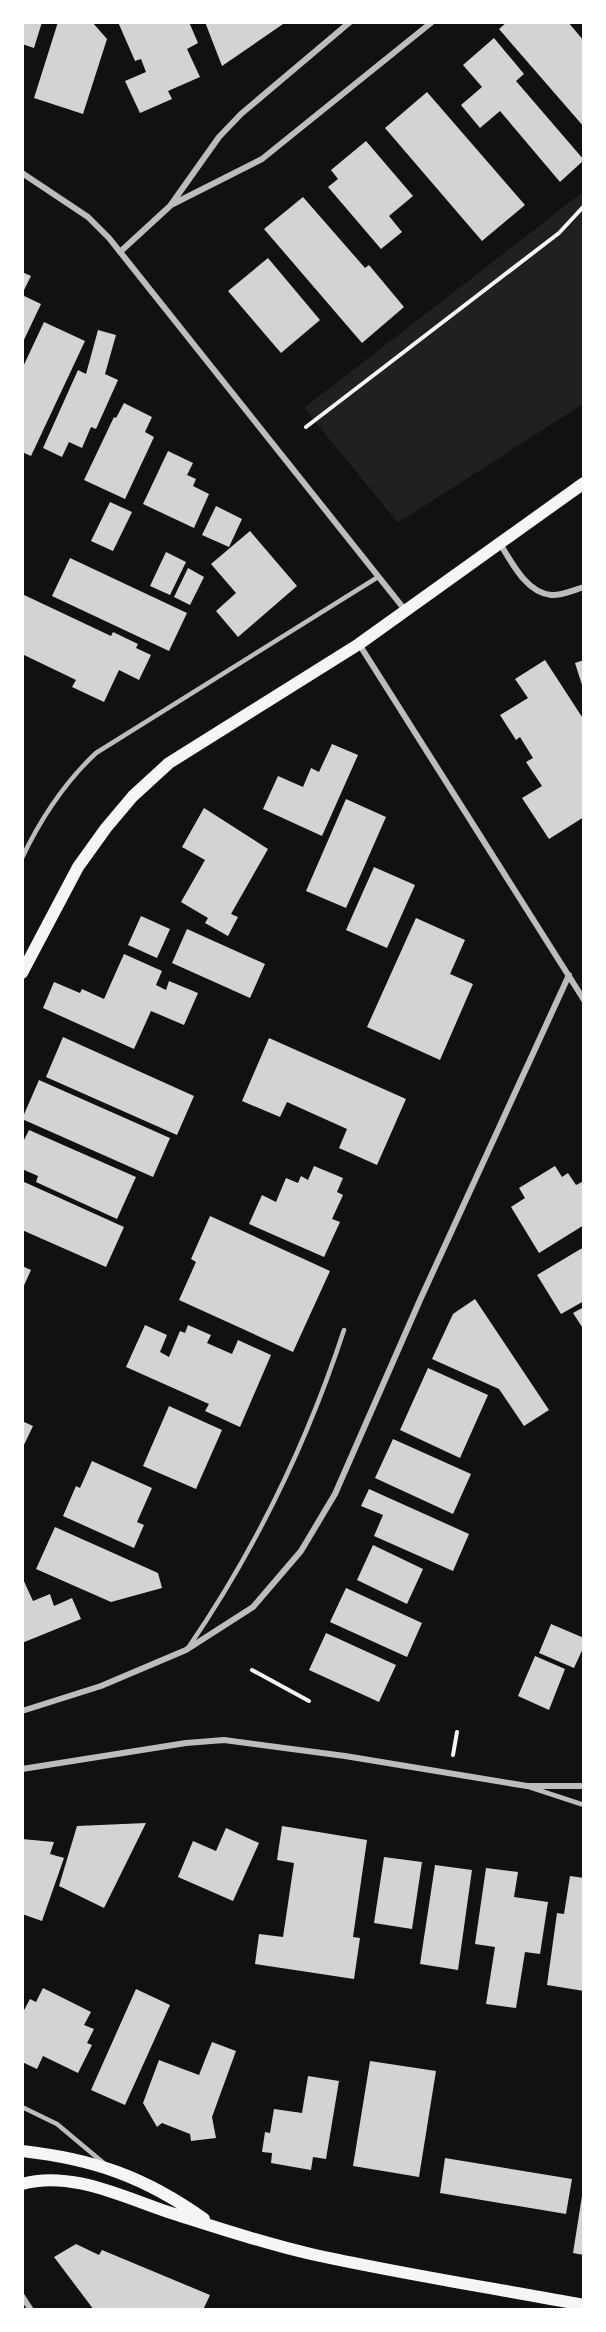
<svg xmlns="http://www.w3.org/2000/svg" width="606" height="2332" font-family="'Golos Text',sans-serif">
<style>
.green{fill:#202020}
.building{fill:#d3d3d3}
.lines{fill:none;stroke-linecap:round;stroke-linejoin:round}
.path{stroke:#f5f5f5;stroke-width:4}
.service{stroke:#bcbcbc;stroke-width:4.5}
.minor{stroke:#bcbcbc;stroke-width:6}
.secondary{stroke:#f5f5f5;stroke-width:12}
</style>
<rect width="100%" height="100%" fill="#111"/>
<path class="green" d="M583,192V404L398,523L304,408Z"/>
<path class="building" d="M22,22H42L34,48L22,44Z
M58,22H92L107,39L83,114L34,98Z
M118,22H189L198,43L187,49L200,77L168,91L172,99L140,113L125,81L146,72L141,59L135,61Z
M205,22H286L222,66Z
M507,22H568L584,41V127L499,29Z
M494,38L524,74L516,81L584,160L560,182L500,111L480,128L461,105L482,87L463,65Z
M427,92L525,205L482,241L385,128Z
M366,141L413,196L389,216L402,232L381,249L328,187L338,179L331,170Z
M303,197L365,268L369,265L404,307L362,343L264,229Z
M268,258L320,320L281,353L228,291Z
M22,272L31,276L22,294Z
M22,295L41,304L22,344Z
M44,322L85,341L31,456L22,452V369Z
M98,330L116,335L105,374L118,380L96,429L91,427L82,448L69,442L62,457L43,448L78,370L86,374Z
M124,403L152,417L145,432L154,437L125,499L84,480L114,417L116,418Z
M168,451L193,463L187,475L196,479L193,486L209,494L194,528L143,504Z
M110,502L132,512L113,551L91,541Z
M216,506L242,519L229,547L202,535Z
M250,531L297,586L238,637L216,611L236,593L211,564Z
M166,552L186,562L170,595L150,586Z
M70,558L187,613L169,651L52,596Z
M188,568L204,577L190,605L174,597Z
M22,594L111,636L113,632L138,644L136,648L151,655L139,680L119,670L104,702L72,687L76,680L22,654Z
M545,660L584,720V817L549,839L522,798L542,786L526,762L533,758L520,737L516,740L500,715L528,698L515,679Z
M584,660V688H583L575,663Z
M332,744L358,755L322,836L263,809L278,776L303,787L311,768L319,772Z
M346,799L386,817L346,908L306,891Z
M204,808L268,849L231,914L238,917L228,936L205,923L208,918L181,902L205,860L182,847Z
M374,867L415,885L387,948L346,930Z
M141,916L170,929L157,958L128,945Z
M416,918L465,940L450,974L473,984L440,1060L367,1027Z
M187,929L265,964L250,998L172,963Z
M124,954L162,971L156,985L166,990L169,981L198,993L184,1025L151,1011L134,1049L43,1008L54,982L80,993L82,989L104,999Z
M63,1037L194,1096L177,1135L46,1077Z
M269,1038L406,1099L377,1165L339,1148L347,1129L287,1102L280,1117L242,1101Z
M39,1080L170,1138L153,1177L22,1119Z
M29,1130L136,1177L117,1219L36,1182L38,1176L22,1169V1144Z
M314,1166L343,1178L337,1192L343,1195L332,1219L340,1222L324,1257L249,1224L262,1195L276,1202L286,1178L298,1183L301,1176L308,1180Z
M555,1166L562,1177L568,1173L576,1185L584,1181V1225L539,1253L511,1207L525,1198L519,1188Z
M22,1181L124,1227L106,1267L22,1230Z
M210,1216L330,1271L293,1352L179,1300L196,1262L191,1259Z
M584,1247V1301L561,1314L537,1275Z
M22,1266L31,1270L22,1290Z
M475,1299L549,1410L524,1426L499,1389L432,1359L453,1314Z
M584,1307V1330L573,1313Z
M145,1325L167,1335L160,1352L169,1357L180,1331L185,1333L188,1325L211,1335L207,1343L232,1354L238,1340L271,1355L240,1427L205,1411L209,1404L126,1367Z
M428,1368L488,1395L460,1458L400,1430Z
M169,1406L222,1430L196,1489L143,1466Z
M22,1421L33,1426L22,1449Z
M393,1439L471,1474L453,1514L375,1478Z
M92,1461L152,1488L137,1522L144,1525L134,1548L63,1516L76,1486L80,1488Z
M369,1489L469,1534L453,1571L374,1536L383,1515L361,1506Z
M55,1527L158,1573L162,1588L111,1602L36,1569Z
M373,1545L423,1569L407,1604L357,1580Z
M22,1577L33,1601L50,1594L54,1606L72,1598L81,1619L22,1643Z
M346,1588L422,1623L407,1657L330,1622Z
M551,1624L584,1638V1646L574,1668L539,1653Z
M326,1633L396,1665L379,1702L309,1670Z
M535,1656L565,1669L549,1710L518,1696Z
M146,1823L104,1908L59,1886L77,1826Z
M282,1826L367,1840L353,1937L360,1938L354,1979L255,1964L259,1934L283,1937L294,1863L277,1860Z
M226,1828L259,1843L233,1901L178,1877L193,1841L216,1851Z
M22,1839L54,1842L50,1854L64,1858L42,1921L22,1914Z
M384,1857L422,1862L412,1929L374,1923Z
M435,1865L472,1870L458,1970L420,1964Z
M486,1868L518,1872L514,1897L548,1902L540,1954L525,1952L516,2008L486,2004L495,1947L475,1944Z
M570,1876L584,1878V1991L547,1985L557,1913L564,1914Z
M43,1988L91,2012L84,2025L94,2029L87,2043L92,2045L78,2073L43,2056L37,2069L22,2062V2014L30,1999L36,2002Z
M136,1989L170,2005L125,2105L91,2090Z
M212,2042L236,2051L212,2117L216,2138L191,2141L190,2134L162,2123L157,2127L143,2103L159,2060L199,2075Z
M370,2061L436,2071L419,2177L353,2166Z
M308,2076L339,2081L326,2159L313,2157L311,2170L271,2163L272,2153L262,2152L265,2132L270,2133L274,2109L302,2113Z
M445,2158L572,2179L566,2214L440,2193Z
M582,2196H584V2255L573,2253Z
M76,2244L99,2255L102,2250L210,2295L203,2310H94L54,2257Z"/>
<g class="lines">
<path class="path" d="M306,427L559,233L584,206
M252,1670L309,1701
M453,1755L457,1732"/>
<path class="service" d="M22,858C41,818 64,783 96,753L378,577
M188,1648C255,1550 307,1443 344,1330
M529,1787L584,1805
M22,2107L57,2124L106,2165"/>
<path class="minor" d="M22,173L88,217L109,238L405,610
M171,205L262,159L432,22
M120,252L170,206L219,137L241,114L350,22
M499,542C511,561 526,593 551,595C561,596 574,590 584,587
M359,644L584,1000
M22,1711L101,1686L186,1650L253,1607L301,1551L335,1494L420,1300L569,975
M22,1769L186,1743L224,1740L345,1756L527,1786H584
M22,2296L31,2310"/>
<path class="secondary" d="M22,973L78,867L106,828L133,796L169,763L359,644L584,483
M22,2151C94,2159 145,2177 204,2219
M22,2184C70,2170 123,2197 168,2212C215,2227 262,2243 311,2254C401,2274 493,2288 584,2305"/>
</g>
<rect width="606" height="2332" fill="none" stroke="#ffffff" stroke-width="48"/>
</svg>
